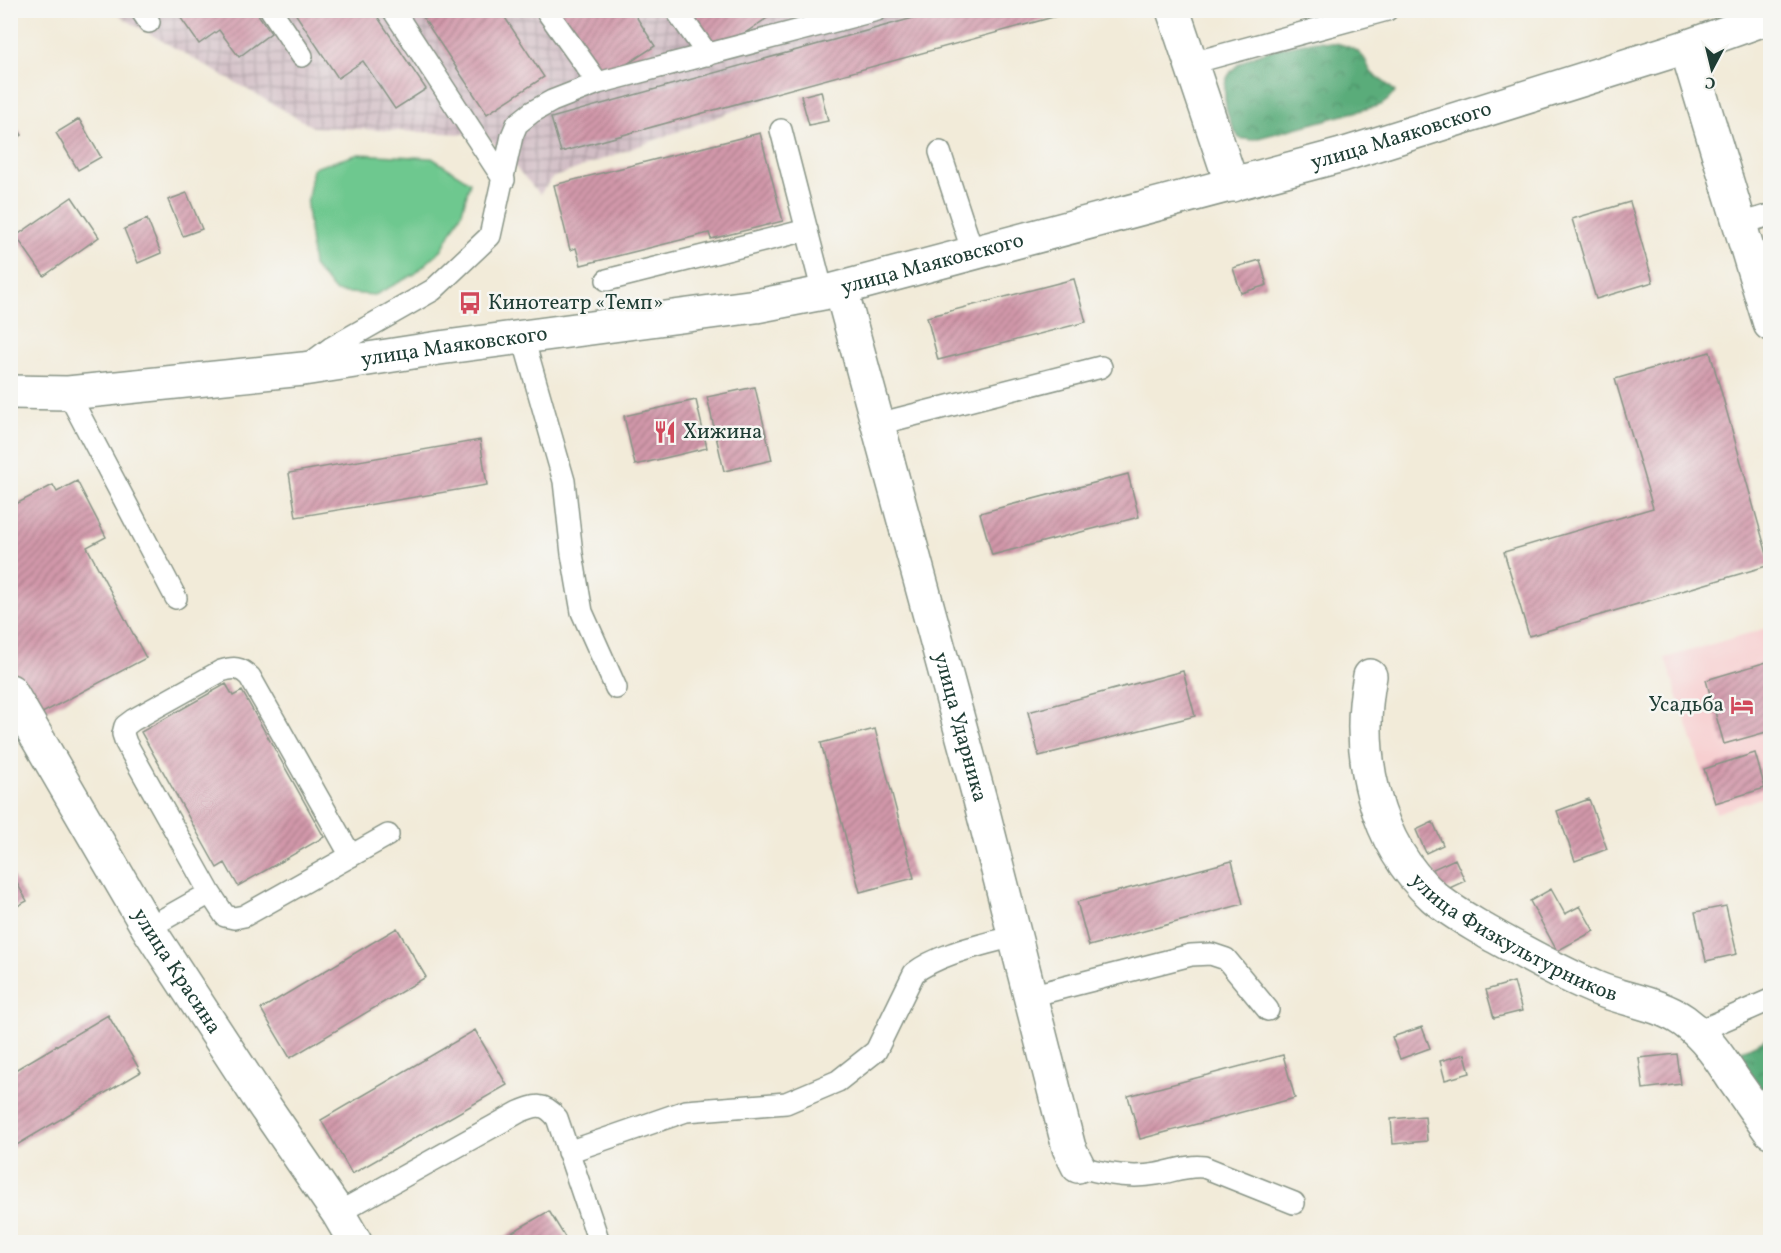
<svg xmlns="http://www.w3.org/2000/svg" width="1781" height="1253" font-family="Vollkorn,serif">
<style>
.built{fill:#f7cfd0}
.industrial{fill:url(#industrial-grid)}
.grass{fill:#6ec88f;stroke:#468262;stroke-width:1.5}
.forest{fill:url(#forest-crowns);stroke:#3c7457;stroke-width:1.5}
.building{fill:url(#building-hatch)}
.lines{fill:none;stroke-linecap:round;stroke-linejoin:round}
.service-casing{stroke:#889486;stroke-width:24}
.minor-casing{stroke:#889486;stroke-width:36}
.tertiary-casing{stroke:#889486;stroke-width:36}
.service{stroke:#fff;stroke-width:21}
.minor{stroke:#fff;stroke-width:33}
.tertiary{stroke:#fff;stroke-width:33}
.labels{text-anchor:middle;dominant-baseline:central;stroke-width:5;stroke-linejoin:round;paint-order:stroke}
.street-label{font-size:21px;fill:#1f3d34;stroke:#f6f6f2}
.poi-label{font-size:21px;fill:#1f3d34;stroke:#f6f6f2;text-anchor:start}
</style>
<defs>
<pattern id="industrial-grid" width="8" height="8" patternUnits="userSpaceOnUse" patternTransform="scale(1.5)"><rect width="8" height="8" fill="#d2bdc5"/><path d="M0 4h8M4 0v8" fill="none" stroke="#aa9ba1"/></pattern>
<pattern id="forest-crowns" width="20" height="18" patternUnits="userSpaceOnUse" patternTransform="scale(1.5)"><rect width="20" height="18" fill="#5aac7a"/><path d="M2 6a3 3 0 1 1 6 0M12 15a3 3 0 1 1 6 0" fill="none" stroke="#4a8d65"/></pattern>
<pattern id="building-hatch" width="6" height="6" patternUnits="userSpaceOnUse" patternTransform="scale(1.5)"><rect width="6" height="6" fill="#d298aa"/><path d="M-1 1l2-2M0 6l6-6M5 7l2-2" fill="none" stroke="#aa7d8b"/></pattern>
</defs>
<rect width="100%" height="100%" fill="#f6f6f2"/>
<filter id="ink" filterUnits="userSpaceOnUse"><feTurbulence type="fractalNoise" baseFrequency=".0167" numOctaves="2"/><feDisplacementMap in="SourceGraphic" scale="12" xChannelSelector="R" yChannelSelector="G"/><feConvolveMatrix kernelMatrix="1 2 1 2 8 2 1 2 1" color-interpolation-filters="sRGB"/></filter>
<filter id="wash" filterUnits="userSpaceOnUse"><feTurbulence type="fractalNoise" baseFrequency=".008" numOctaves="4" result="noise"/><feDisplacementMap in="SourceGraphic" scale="24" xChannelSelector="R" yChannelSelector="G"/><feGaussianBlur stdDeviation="1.35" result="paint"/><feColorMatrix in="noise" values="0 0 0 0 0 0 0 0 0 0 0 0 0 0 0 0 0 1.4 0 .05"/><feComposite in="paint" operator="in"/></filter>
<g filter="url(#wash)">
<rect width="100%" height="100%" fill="#f2ebd9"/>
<path class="built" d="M1770,627V795L1716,813L1665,658Z"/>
<path class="industrial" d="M112,11L1076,10V11L790,90L552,178L540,194L486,135L313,127L138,27Z"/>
<path class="grass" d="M359,154L432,158L470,182L462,212L442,249L415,274L375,295L336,292L313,266L307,205L313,168Z"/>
<path class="forest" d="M1316,41C1332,42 1354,44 1364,58C1368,63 1368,70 1373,74C1381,81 1389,84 1395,92L1388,100L1381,105L1251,140L1239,138C1231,126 1226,113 1225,99C1225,95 1224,89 1225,85C1231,52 1290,46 1316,41Z
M1770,1037V1102L1736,1053Z"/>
<g id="blocks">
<path class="building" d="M183,10H255L271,33L239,57L219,30L199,44L178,14Z
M293,10H373L426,89L395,109L363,61L338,78Z
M418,10H500L544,77L487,114Z
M549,10H632L655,46L598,83Z
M690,10H779L717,52Z
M942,10L1075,11L561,152L551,118Z
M821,91L828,121L809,125L801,96Z
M10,118L22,135L10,143Z
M79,119L101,157L78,170L56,133Z
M760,133L783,221L711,239L709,233L581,265L576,248L570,250L554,185Z
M187,193L202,229L183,236L168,200Z
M72,197L99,237L44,276L16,236Z
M1630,202L1653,282L1596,299L1572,219Z
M147,219L161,253L138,263L124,229Z
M1260,260L1267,285L1241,293L1233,268Z
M1074,279L1086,322L938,360L927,317Z
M1710,352L1770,565L1529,636L1504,552L1653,508L1615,379Z
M755,387L772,460L724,471L707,397Z
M696,400L707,448L635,465L624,416Z
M480,440L487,485L296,517L289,473Z
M1128,474L1139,517L992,555L980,513Z
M77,481L106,537L87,547L146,658L31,719L10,681V507L53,485L57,492Z
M1770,661V731L1724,744L1706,680Z
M1183,671L1195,716L1039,756L1028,712Z
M226,684L233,696L242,691L324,837L238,886L225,863L217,868L141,732Z
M875,729L914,878L860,892L821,743Z
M1755,753L1765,788L1715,803L1704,769Z
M1589,799L1607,849L1575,861L1557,811Z
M1433,822L1443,845L1426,853L1416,830Z
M1455,859L1465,881L1443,891L1433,869Z
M1232,861L1243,904L1089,946L1077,902Z
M10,871L27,901L10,910Z
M1551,889L1565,914L1580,906L1594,931L1557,951L1530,901Z
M1726,906L1737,954L1706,961L1695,912Z
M397,928L426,977L290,1058L261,1009Z
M1514,982L1522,1011L1494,1018L1486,990Z
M108,1015L141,1072L10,1149V1073Z
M1422,1027L1430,1048L1400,1059L1392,1037Z
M475,1030L507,1085L352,1174L321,1120Z
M1465,1054L1470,1073L1445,1080L1440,1061Z
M1677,1054L1681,1084L1643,1089L1639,1058Z
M1283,1055L1295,1098L1140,1139L1128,1096Z
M1425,1116L1427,1141L1393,1144L1391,1119Z
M549,1211L568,1242H495Z"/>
</g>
</g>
<g filter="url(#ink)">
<use href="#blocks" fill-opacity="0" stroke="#889486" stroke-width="1.5"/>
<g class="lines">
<g class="service-casing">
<path id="service" d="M141,10L149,22
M271,10L302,56
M393,10L504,180
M546,10L598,83
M676,10L708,55
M1192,63L1387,10
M781,130L823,293
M940,152L973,253
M1740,224L1770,215
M607,280L807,230
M523,338L564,481L572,554L582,612L616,688
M308,365L331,348L433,290L490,236L512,136L517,124L532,112L552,101L598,83L877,10
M68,393L176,598
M878,424L1101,367
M210,893L126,743L123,734L125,726L133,720L221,671C234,667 240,667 250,677L351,856
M148,928L210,893L225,916L234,918L244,916L388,835
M1030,996L1191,955L1211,954L1226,959L1268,1010
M1697,1032L1770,1000
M568,1152L686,1111L786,1103L838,1081L876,1051L914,973C940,953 983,945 1014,936
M1078,1166C1103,1174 1130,1179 1157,1174C1174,1171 1187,1165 1204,1167L1294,1203
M338,1213L519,1112C536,1105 544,1102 557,1118L599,1242"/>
</g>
<g class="minor-casing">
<g id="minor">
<path d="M1173,10L1232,185"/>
<path d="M1686,47L1770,17"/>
<path id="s1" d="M841,289L980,800L1069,1148L1078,1166"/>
<path id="s2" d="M1370,676C1355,753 1374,843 1434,897C1450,911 1469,921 1487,932C1523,952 1558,972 1596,988C1624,1000 1658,1003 1684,1021C1706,1037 1720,1058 1734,1080C1746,1097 1758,1114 1770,1131"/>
<path id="s3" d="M10,691L148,928L257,1095L338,1213L355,1242"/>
</g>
</g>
<g class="tertiary-casing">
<g id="tertiary">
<path id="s4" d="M10,392L68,393L303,369L439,348L756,306L823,293L1342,155L1686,47L1770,324"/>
</g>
</g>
<use href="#service" class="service"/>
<use href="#minor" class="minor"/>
<use href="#tertiary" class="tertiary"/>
</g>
</g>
<defs>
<g id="bus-bare" transform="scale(1.8)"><path d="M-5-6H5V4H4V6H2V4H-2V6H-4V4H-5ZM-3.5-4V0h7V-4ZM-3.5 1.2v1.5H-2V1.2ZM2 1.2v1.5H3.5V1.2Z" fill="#d1495b" stroke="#f6f6f2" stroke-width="2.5" paint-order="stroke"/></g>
<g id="restaurant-bare" transform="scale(1.8)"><path d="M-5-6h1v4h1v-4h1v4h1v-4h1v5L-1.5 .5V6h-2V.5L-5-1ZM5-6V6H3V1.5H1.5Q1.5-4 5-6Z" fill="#d1495b" stroke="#f6f6f2" stroke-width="2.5" paint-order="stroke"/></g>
<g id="hotel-bare" transform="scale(1.8)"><path d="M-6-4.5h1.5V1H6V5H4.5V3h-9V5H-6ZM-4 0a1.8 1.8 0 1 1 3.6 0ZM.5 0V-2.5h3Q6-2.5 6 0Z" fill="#d1495b" stroke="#f6f6f2" stroke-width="2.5" paint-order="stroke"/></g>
</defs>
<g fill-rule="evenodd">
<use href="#bus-bare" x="470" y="303"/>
<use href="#restaurant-bare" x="665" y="432"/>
<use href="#hotel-bare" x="1742" y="705"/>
</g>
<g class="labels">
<g class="street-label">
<text stroke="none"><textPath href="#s4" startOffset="1419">улица Маяковского</textPath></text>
<text stroke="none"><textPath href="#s4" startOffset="933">улица Маяковского</textPath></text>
<text stroke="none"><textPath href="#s4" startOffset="447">улица Маяковского</textPath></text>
<text stroke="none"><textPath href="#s1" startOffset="454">улица Ударника</textPath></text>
<text stroke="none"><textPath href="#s2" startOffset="330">улица Физкультурников</textPath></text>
<text stroke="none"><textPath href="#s3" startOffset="326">улица Красина</textPath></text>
</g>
<g class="poi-label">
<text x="488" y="303">Кинотеатр «Темп»</text>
<text x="683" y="432">Хижина</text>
<text x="1724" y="705" text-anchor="end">Усадьба</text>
</g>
</g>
<rect width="1781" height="1253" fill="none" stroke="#f6f6f2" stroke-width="36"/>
<g transform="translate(1712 69) rotate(187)" stroke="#f6f6f2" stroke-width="4.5" paint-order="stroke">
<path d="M0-4.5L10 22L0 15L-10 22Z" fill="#1f3d34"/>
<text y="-9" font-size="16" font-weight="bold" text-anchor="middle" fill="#1f3d34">С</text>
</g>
</svg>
